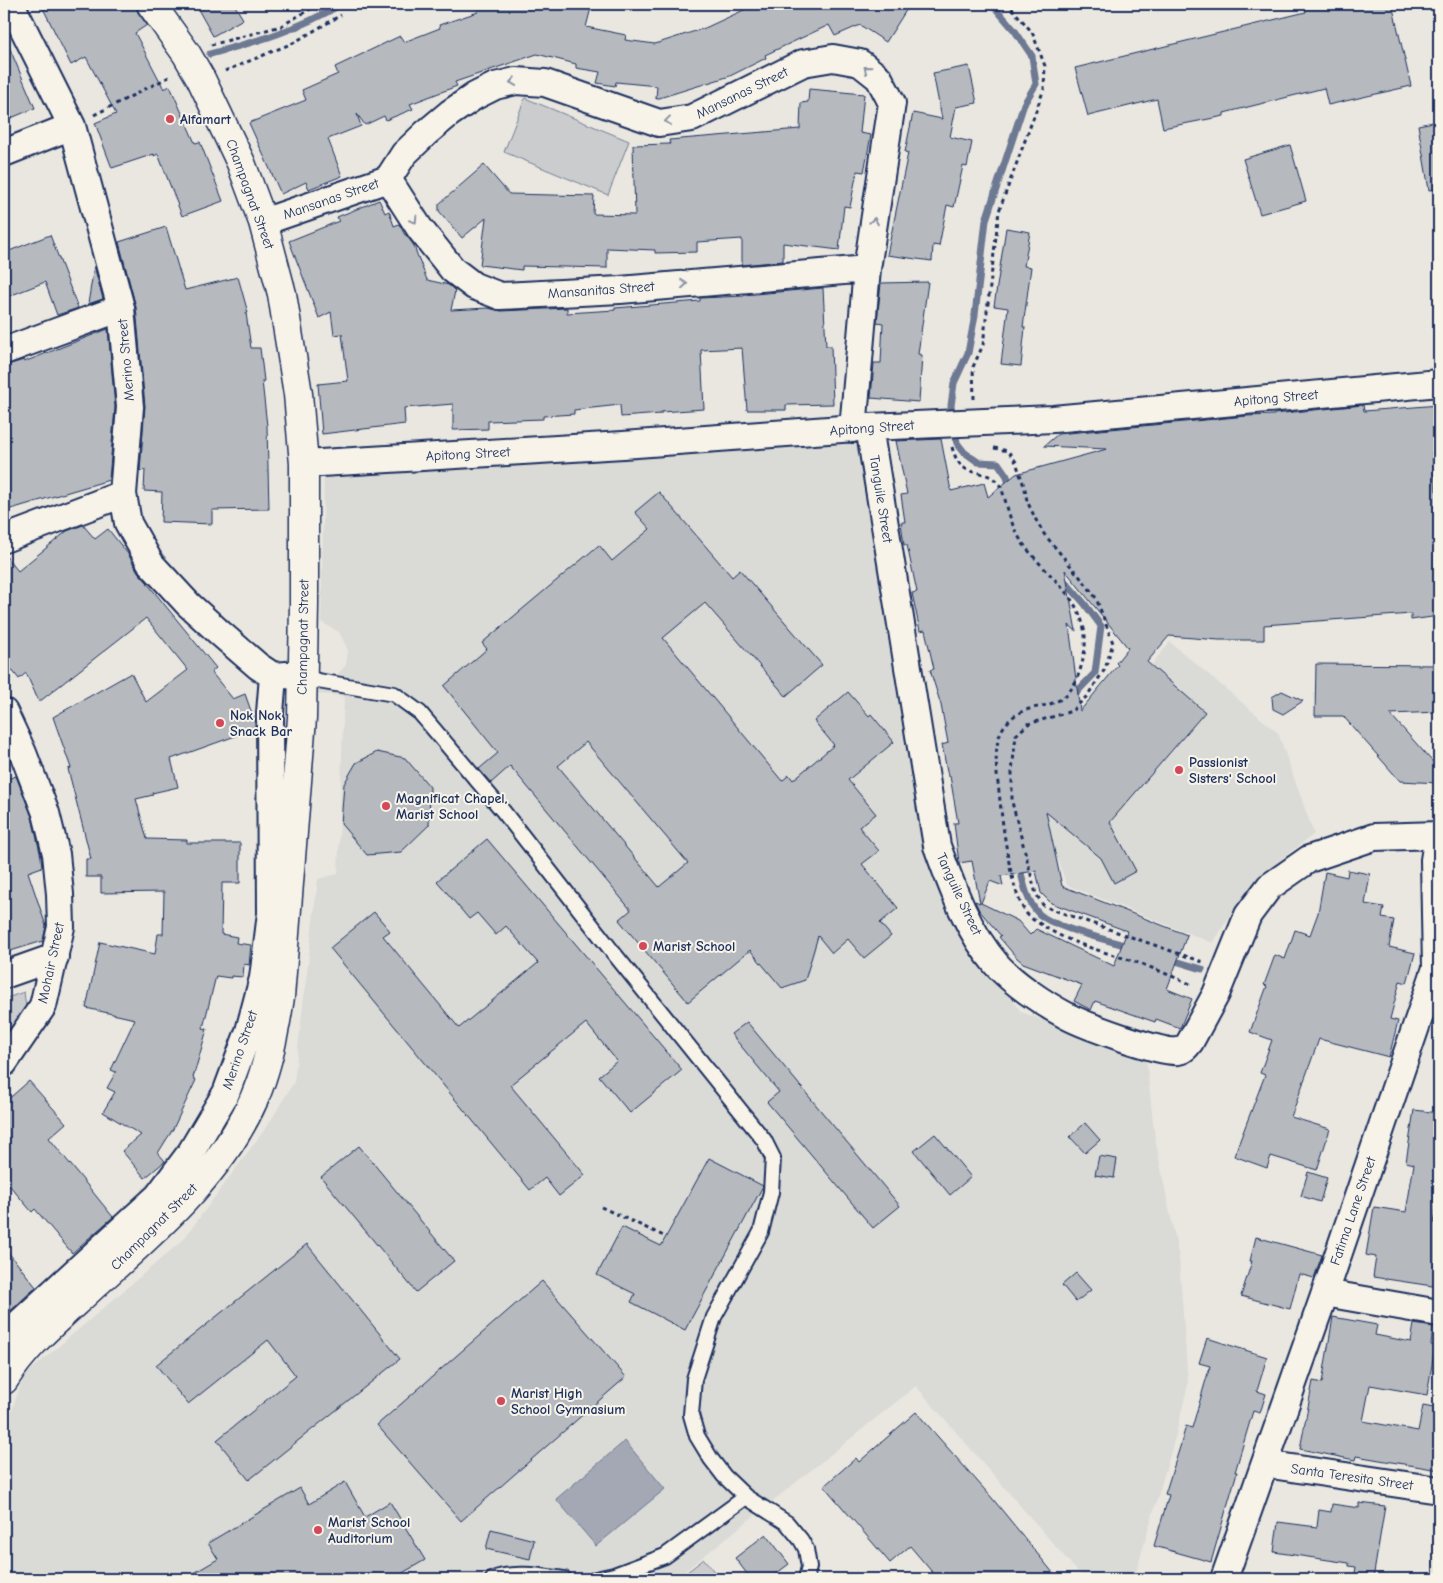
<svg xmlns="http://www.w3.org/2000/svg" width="1443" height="1583" font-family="'Comic Neue',sans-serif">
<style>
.built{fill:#dadad6}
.green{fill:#cbcccd;stroke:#737e96}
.water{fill:#a3a8b4;stroke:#6d7892}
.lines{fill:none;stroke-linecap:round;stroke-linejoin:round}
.stream{stroke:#6d7892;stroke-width:7}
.building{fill:#b6babf;stroke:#1b2f5e;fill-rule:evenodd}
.service-casing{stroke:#1b2f5e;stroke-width:18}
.minor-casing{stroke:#1b2f5e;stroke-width:30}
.tertiary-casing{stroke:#1b2f5e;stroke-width:31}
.path{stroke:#1b2f5e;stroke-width:3;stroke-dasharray:4 4;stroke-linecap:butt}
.service{stroke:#f7f3e8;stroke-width:14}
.minor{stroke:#f7f3e8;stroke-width:26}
.tertiary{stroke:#f7f3e8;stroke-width:28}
.oneway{stroke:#8991a3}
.poi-dot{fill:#d1495b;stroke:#f7f3e8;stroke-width:2}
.labels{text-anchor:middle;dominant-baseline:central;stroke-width:4;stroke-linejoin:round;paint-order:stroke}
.street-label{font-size:14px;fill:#1b2f5e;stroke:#f7f3e8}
.poi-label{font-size:14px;font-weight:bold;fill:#1b2f5e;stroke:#f7f3e8;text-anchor:start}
</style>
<rect width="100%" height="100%" fill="#eae7e0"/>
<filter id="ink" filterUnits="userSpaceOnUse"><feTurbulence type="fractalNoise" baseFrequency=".02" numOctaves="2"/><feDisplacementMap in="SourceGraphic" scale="10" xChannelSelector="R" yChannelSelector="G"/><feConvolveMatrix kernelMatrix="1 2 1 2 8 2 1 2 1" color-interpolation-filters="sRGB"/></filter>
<g filter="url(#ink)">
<path class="built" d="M860,437L932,879L1021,1012L1146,1058L1155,1139L1179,1258L1188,1384L1176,1434L1134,1579H1084L916,1386L675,1579H4V1433L24,1376L183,1240L268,1125L294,1082L318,879L338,874L344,696L317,694L319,674L337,675L346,665L348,650L339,632L321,622L324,473Z
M1170,642L1278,733L1314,834L1258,877L1236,906L1213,943L1067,885L1037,806Z"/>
<path class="green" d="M525,98L629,141L608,195L504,152Z
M24,992L26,1008L4,1035V999Z
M704,1559L720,1579H678Z"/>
<path class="water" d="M625,1441L665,1489L596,1546L556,1499Z"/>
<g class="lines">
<path class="stream" d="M210,54C255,42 301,29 341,4
M953,417L951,406L954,383L968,353L975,315L986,220L1024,104L1036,84L1032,56L1015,31L992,4
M955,428L957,443L964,452L978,462L998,463L1007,476L1010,490
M1062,578L1084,603L1101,626L1095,673L1071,698
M1019,864C1023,881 1026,901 1039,914C1054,928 1109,940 1130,947
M1169,959L1202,969"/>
</g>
<path class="building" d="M41,4H135L138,13L147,25L135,33L164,89L170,86L195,143L200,142L223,201L182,216L158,154L154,156V154L112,168L95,123L116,114L86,57L71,65Z
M195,4H234L243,19L213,36Z
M475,4H592L586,27L626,35L625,40L655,44L705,28L746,9L743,4H910L886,42L860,25L835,36L829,25L765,55L766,58L730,76L656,99L657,86L616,82L615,86L597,83L600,72L576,68V64L537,54L455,82L457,86L410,104L413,109L386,120L384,116L365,125L357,114L361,126L328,139L342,176L309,189L306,182L281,194L249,123L306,100L302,90L338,74L335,67L400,36L404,42L440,28L439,25L478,12Z
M1305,4H1392L1411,86L1328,105L1324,88L1224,113V116L1163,128L1157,99L1088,116L1075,68L1306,12Z
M4,35L35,108L4,121Z
M969,66L977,103L956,107L950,137L972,142L967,167L963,166L954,207L947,205L939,246L933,245L932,261L887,255L908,153L905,152L913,113L942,119L933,73Z
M809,89L864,94L860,133L871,135L864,172L857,171L850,207L844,206L839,250L783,243V261L742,265V239L697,242V252L655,253V250L607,248V268L522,266V270L480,265L486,218L462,238L439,211V204L484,165L509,194L594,196L593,214L635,215L633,145L670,144L669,140L800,129L801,103L808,102Z
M1439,121V189L1429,190L1418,125Z
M1290,145L1306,201L1260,214L1243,159Z
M379,200L385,213L389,211L394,226L399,224L405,235H406L413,244L427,280L449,285L455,291L451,310L488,308L501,311L567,308V313L615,310V308L700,301V298L744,296V295L823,288L826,346H831L833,404L786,405V410H747L742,348L701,350L704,409L661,412V414L621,417L620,405L574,410V414L543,416V419L488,421V429L453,430V404L404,408L405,424L322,434L318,384L348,381L342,334L334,335L331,312L319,318L289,241L339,221L337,217Z
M166,227L185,290L238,277L248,313H246L251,348H260L264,381H262L267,426L269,509L212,510V524L161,522L162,492L144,491L145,470L140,471L145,406L136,307L119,242Z
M1006,228L1030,232L1024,266L1031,267L1023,327H1025L1021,366L1001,364L1008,308L994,306Z
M50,235L78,308L57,315L45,282L4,298V253Z
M94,266L103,299L88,304Z
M928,282L918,354L922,355L919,402L871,398L874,363H881L883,323L877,322L881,283Z
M108,329L115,407L109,480L4,511V366L24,360V362Z
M1363,405L1364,411L1439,405V452H1432L1436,491H1439V616L1411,620V614L1264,625V640H1219L1169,636L1147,662L1205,712L1110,822L1136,871L1114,883L1101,858L1046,812L1062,886L1187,935L1167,989L1192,999L1180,1028L1156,1019L1155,1022L1095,1001L1091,1010L1074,1001L1082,985L1023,963L1016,957L999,937L1001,936L979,910L975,901L980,903L972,861L959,863L954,823H958L950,776H948L942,745L948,743L941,705L930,670L934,669L925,630L920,631L912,593L917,592L907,545H904L901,522H905L901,495L907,494L896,441L941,439L951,491L984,483L988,497L1016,474L1107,449L1044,446L1058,434L1247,416L1274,415V414ZM1065,570L1128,648L1116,663L1118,665L1080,711L1069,625L1076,631ZM1036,871L1041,893L1051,903L1127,931L1114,966L1036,929L1030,935L1018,921L981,903L990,881L1003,886L1001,876Z
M659,492L732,577L740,570L822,665L786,696L705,603L663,638L782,781L789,775L793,780L834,745L814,721L848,692L869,716L871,714L894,742L848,780L876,814L859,827L879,851L862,864L898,908L880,923L891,936L864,958L848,939L832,953L818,936L805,980L782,988L750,950L688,1002L619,920L631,910L510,766L491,783L479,769L498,753L444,686L487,649L482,643L599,545L612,561L650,529L635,512ZM586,742L688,863L659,887L558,766Z
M83,525L95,539L108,529L128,554L138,572L148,583H147L216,668L211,672L233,699L245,694L255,722V729L171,759L178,787L152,793L153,795L136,799L147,839L187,840V843H240V883H222L221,934L237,937L236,943L251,945L249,965L244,964L243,977L231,976V978L216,976L203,1028L207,1029L193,1078L196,1080L173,1129L158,1153L165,1161L145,1178L122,1151L141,1135L103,1112L115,1092L107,1088L116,1072L111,1070L135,1019L86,1008L100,942L155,954L158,934H163L164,892L101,893V877H86V859H91L68,769L71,768L53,717L131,673L146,702L188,670L146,618L39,702L26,673L19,679L4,660V554L18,571L67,531Z
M1316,664L1439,665V712L1390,714L1439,769V783L1400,781L1343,716H1315Z
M1282,691L1303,701L1283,714L1273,709L1272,697Z
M377,752L405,758L430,787L429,825L401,852L367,855L341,824L344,784L356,763Z
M16,776L32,817L41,857L42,867L28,872L46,926L43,941L4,953V780Z
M487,839L682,1070L630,1113L599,1076L617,1061L586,1023L510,1085L585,1175L559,1196L545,1178L530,1190L330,948L374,912L390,931L383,936L459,1028L538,963L506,926L496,935L477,913L469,919L437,881Z
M1348,870L1370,874L1365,904L1384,907L1382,918L1394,920L1389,947L1415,953L1407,983L1400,981L1390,1019L1398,1021L1389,1057L1319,1039L1291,1117L1330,1129L1317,1170L1271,1156L1267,1168L1234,1156L1265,1075L1260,1073L1272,1040L1250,1032L1267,986L1264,985L1275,955L1285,959L1295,930L1310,935L1318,913L1325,872L1347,877Z
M747,1022L900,1206L873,1228L767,1102L779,1092L731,1034Z
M29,1081L66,1123L49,1138L113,1217L72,1253L35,1209L32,1212L4,1179V1103Z
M1414,1110L1439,1113V1193L1434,1223H1439V1287L1373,1277L1376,1257L1366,1255L1374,1207L1406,1212L1414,1164L1406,1162Z
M1085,1123L1100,1140L1085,1153L1070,1137Z
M935,1134L971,1177L950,1195L914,1151Z
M359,1146L454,1261L416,1292L321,1177Z
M1099,1156L1117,1159L1114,1178L1095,1175Z
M709,1158L763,1186L685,1330L631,1302L635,1294L597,1275L622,1227L661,1246Z
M1308,1172L1327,1178L1320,1202L1301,1196Z
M1256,1237L1322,1255L1314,1278L1299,1274L1290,1309L1241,1296L1252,1261H1250Z
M307,1244L400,1359L249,1480L217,1440L296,1376L268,1340L188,1404L156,1365Z
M4,1247L36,1287L4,1317Z
M1076,1273L1091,1290L1076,1302L1062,1285Z
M542,1281L626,1377L461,1521L377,1425Z
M1333,1317L1377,1325L1375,1335L1411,1342L1414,1324L1433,1327L1431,1345L1435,1346L1427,1395L1370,1385L1363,1421L1418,1431L1423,1406L1439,1409V1470L1356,1456L1355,1460L1300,1449L1313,1381L1322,1383Z
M1207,1338L1267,1357L1257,1391L1266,1394L1260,1413L1253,1411L1235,1472H1237L1211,1562L1154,1546L1169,1495L1165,1494L1180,1447L1186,1426L1192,1428L1210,1366L1199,1363Z
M916,1412L992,1498L1058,1579H938L910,1546L890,1563L824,1486L856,1458L859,1462Z
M345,1482L365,1517L390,1502L425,1560L392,1579H184L218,1559L208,1543L300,1488L309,1504Z
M1359,1503L1385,1506L1373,1579H1354L1356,1567L1349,1566V1563L1274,1552L1278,1522L1317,1527L1319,1510L1331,1512L1332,1504L1359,1508Z
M491,1529L534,1540L530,1559L486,1549Z
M766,1534L789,1564L769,1579H751L735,1558Z"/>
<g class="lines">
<g class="service-casing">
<path id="service" d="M302,676L318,681L394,694L420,713L503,811L612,951L764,1140L773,1158L771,1192L761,1232L714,1317L694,1379L691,1415L697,1436L711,1459L724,1476L746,1497L787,1523L801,1540L806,1549L809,1567L806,1579
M493,1579C513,1571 542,1576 564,1579
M596,1579L614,1575L665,1556L746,1497"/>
</g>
<g class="minor-casing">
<path id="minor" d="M11,4L72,126L121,308L130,407L123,494L128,523L151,564L188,604L221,634L258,666L273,676L287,675L302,676
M4,153L72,126
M388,179L420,229L453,270L474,286L500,296L620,290L867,269
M263,222L388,179L404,154L426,133L450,113L475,96L495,86L516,81L545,83L659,123L692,118L803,63L833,58L860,63L879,78L892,103L867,269L853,429
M4,351L121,308
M869,427L937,846C952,887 967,930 996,964C1013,983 1044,1004 1067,1016C1084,1025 1162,1054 1178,1051C1184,1050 1187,1046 1190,1042L1216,994L1248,915L1269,887L1309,859L1374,837L1439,835
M304,464L623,445L869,427L1053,419L1439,383
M4,539L123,494
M4,712L23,753L46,813L56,854L60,894L61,927L43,1006L4,1063
M4,975L55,957
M1325,1293L1439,1313
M4,1337L158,1196L191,1152L226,1093L249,1031L263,978L271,913L270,713L273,676
M1265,1464L1439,1490
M1224,1579L1325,1293L1436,968L1434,860L1438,835"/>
</g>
<g class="tertiary-casing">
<path id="tertiary" d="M4,1380C26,1344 61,1316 92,1287C152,1233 221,1175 254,1099C268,1067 275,1031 280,997L302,718L304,604V464L298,394L282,294L263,222L241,163L201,79L186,53L151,4"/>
</g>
<path class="path" d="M211,45L281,26L319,4
M225,71L293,43L341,15
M94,115L171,76
M974,399L973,367L983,345L999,211L1044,89L1045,66L1032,32L1008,4
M952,447C962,485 985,462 1001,487C1006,501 1009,517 1015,530C1034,569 1081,590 1085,636C1086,649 1083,662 1079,673C1063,720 1029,695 1006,724C990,742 998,779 1000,801C1003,828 1011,895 1027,914C1031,919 1037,922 1042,925C1070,944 1102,951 1133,961C1154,968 1173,977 1193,985
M994,448L1008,451L1016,462L1025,489L1027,501L1036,520L1044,534L1085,583L1096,598L1113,643L1105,669L1087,696L1072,711L1028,724L1016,735L1012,771V802L1036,894L1043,905L1051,909L1203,962
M601,1207L666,1237"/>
<use href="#service" class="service"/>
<use href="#minor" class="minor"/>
<use href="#tertiary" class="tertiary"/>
</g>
<defs><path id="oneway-chevron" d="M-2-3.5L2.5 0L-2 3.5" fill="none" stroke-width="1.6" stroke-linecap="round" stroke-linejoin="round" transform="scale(1.25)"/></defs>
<g class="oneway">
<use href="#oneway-chevron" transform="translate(867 69) rotate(-141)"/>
<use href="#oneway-chevron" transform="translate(513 82) rotate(171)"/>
<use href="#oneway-chevron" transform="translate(668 121) rotate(173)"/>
<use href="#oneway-chevron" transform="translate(414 220) rotate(57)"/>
<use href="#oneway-chevron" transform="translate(874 221) rotate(-81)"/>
<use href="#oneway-chevron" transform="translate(684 284) rotate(-5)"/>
</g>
</g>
<g class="poi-dot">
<circle cx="170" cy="119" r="5"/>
<circle cx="220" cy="723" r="5"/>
<circle cx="1179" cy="770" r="5"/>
<circle cx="386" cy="806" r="5"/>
<circle cx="643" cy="946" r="5"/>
<circle cx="501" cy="1401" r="5"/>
<circle cx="318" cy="1530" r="5"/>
</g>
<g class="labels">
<g class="street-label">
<text transform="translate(742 93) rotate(-26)">Mansanas Street</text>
<text transform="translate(250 194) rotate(70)">Champagnat Street</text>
<text transform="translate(331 199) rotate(-19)">Mansanas Street</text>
<text transform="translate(601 290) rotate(-4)">Mansanitas Street</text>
<text transform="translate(126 360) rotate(-95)">Merino Street</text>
<text transform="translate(1276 398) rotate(-5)">Apitong Street</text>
<text transform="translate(872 428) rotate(-4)">Apitong Street</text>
<text transform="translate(468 454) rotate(-3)">Apitong Street</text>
<text transform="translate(881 499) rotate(81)">Tanguile Street</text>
<text transform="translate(303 637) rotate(-89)">Champagnat Street</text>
<text transform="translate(959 894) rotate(65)">Tanguile Street</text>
<text transform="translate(51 963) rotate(-78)">Mohair Street</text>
<text transform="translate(240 1050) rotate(-71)">Merino Street</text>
<text transform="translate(1353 1211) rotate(-71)">Fatima Lane Street</text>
<text transform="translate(154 1227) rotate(-45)">Champagnat Street</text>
<text transform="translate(1352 1477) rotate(8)">Santa Teresita Street</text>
</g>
<g class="poi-label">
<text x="180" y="119">Alfamart</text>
<text x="230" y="715">Nok Nok<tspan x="230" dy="16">Snack Bar</tspan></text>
<text x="1189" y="762">Passionist<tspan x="1189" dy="16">Sisters' School</tspan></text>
<text x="396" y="798">Magnificat Chapel,<tspan x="396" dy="16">Marist School</tspan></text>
<text x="653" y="946">Marist School</text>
<text x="511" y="1393">Marist High<tspan x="511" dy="16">School Gymnasium</tspan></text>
<text x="328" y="1522">Marist School<tspan x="328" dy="16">Auditorium</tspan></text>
</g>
</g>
<rect width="1443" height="1583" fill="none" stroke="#f7f3e8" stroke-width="20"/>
<rect x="10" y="10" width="1423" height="1563" fill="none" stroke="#1b2f5e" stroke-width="2" filter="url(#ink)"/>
</svg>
